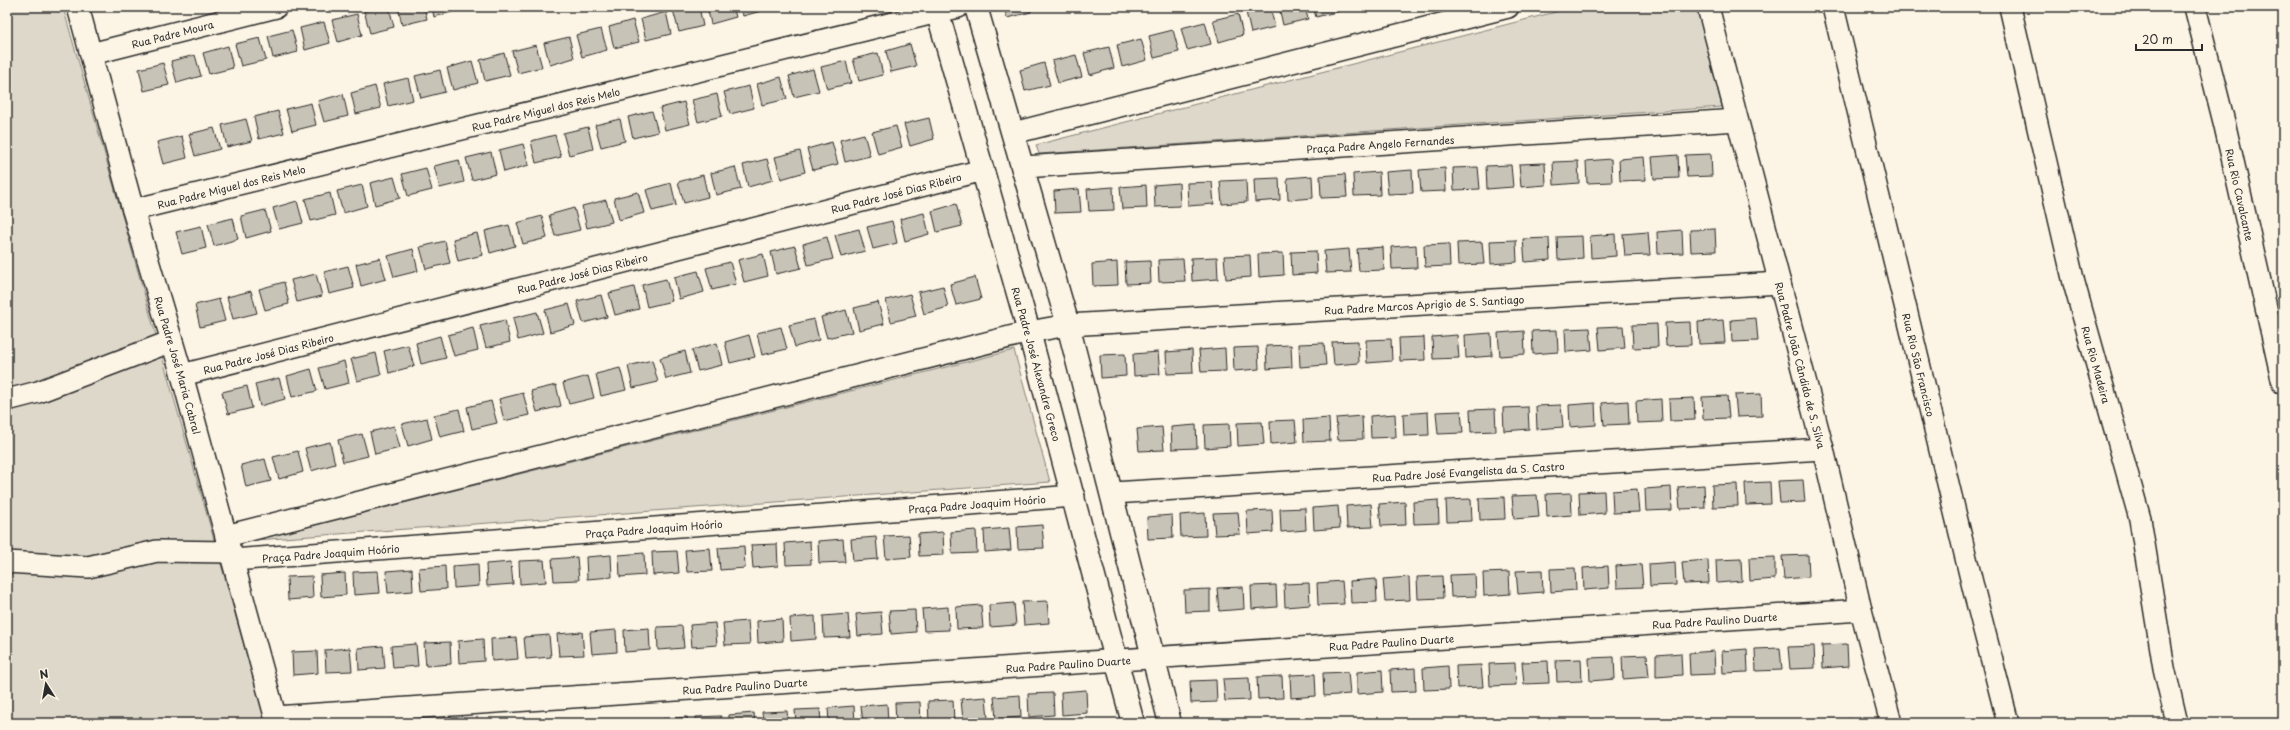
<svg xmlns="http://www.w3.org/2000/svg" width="2290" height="730" font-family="'Playpen Sans',sans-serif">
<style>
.green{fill:#ded8ca;stroke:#84827a}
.building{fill:#c8c3b7;stroke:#2b2b2b}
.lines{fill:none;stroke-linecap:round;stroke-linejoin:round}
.street-casing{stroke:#2b2b2b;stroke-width:24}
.secondary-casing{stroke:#2b2b2b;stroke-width:25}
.street{stroke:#fcf5e5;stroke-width:21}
.secondary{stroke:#fcf5e5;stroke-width:22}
.labels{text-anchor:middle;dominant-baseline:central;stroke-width:4;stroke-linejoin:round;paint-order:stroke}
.street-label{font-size:10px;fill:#2b2b2b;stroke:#fcf5e5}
</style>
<rect width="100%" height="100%" fill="#fcf5e5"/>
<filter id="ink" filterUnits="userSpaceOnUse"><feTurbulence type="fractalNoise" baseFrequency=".025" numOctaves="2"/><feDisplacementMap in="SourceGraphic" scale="8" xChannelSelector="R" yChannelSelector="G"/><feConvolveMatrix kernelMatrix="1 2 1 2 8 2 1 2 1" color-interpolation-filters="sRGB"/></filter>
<g filter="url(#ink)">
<path class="green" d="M7,7H63L266,723H7Z
M1575,7H1697L1722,107L1039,154L1036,145Z
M1014,350L1050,482L256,540Z"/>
<path class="building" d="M381,7H389L394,27L370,33L364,11Z
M398,7H424L427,19L402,25Z
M432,7H458L459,10L434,17Z
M685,7H699L703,26L679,32L673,10Z
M707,7H733L736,17L711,24Z
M741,7H767L768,9L743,16Z
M1004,7H1030L1031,12L1007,18Z
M1264,7H1270L1275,27L1251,33L1246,12Z
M1279,7H1305L1308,19L1283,25Z
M1313,7H1339L1340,11L1316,17Z
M666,12L671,34L646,40L641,19Z
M357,14L362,35L338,42L332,20Z
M1238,14L1243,35L1219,42L1213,20Z
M633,20L639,42L614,48L609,27Z
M324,22L330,43L305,50L300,28Z
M1205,22L1211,44L1187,50L1181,28Z
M601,29L607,50L582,57L576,35Z
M292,30L298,52L273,58L268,36Z
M1173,30L1179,52L1154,58L1149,36Z
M569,37L574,58L550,65L544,43Z
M260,38L266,60L241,66L235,44Z
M1141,39L1147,60L1122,67L1117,45Z
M910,44L916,66L891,72L886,51Z
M536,45L542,67L518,73L512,51Z
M228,46L233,68L209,74L203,53Z
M1109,47L1114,68L1090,75L1084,53Z
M504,53L510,75L485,81L480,60Z
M878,53L883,75L859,81L853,59Z
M195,55L201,76L177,83L171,61Z
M1076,55L1082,77L1058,83L1052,61Z
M472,61L478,83L453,90L447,68Z
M846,61L851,83L827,89L821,67Z
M163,63L169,85L144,91L139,69Z
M1044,63L1050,85L1025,91L1020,70Z
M813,69L819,91L794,97L789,76Z
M440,70L445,92L421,98L415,76Z
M781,77L787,99L762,105L757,84Z
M408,78L413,100L388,106L383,84Z
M375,86L381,108L356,114L351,93Z
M749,86L754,108L730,114L724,92Z
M343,94L348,116L324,122L318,101Z
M717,94L722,116L698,122L692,100Z
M684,102L690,124L665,130L660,108Z
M311,103L316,125L292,131L286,109Z
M278,111L284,133L259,139L254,117Z
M652,111L658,132L633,138L628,117Z
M929,118L934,139L910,146L904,124Z
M246,119L252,141L227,147L222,125Z
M620,119L625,141L601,147L595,125Z
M896,126L902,147L878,154L872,132Z
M588,127L593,149L569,155L563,133Z
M214,128L220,149L195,156L189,134Z
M864,134L870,156L845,162L840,140Z
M555,135L561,157L536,163L531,141Z
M182,136L187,158L163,164L157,142Z
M832,142L838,164L813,170L807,149Z
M523,144L529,165L504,172L499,150Z
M800,151L805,172L781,179L775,157Z
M491,152L496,174L472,180L466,158Z
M1711,154L1712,176L1687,177L1685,155Z
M1678,155L1679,178L1654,179L1652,157Z
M1644,157L1646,180L1620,181L1619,159Z
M767,159L773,180L748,187L743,165Z
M1611,159L1612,182L1587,183L1586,161Z
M459,160L464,182L440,188L434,166Z
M1578,161L1579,183L1554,185L1553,162Z
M1545,163L1546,185L1521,187L1519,164Z
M1511,165L1513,187L1487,189L1486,166Z
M735,167L741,189L716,195L711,173Z
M1478,167L1480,189L1454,190L1453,168Z
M426,168L432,190L408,196L402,174Z
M1445,168L1446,191L1421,192L1419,170Z
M1412,170L1413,193L1388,194L1386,172Z
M1379,172L1380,195L1354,196L1353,174Z
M1345,174L1347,197L1321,198L1320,176Z
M703,175L708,197L684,203L678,182Z
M1312,176L1313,198L1288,200L1287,178Z
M394,177L400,198L375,205L370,183Z
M1279,178L1280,200L1255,202L1254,179Z
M1246,180L1247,202L1222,204L1220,181Z
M1212,182L1214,204L1188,206L1187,183Z
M671,183L676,205L652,211L646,190Z
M1179,183L1180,206L1155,207L1154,185Z
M362,185L367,206L343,213L337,191Z
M1146,185L1147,208L1122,209L1120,187Z
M1113,187L1114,210L1089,211L1087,189Z
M1079,189L1081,212L1055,213L1054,191Z
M638,192L644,213L619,220L614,198Z
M330,193L335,215L311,221L305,199Z
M606,200L612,222L587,228L582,206Z
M297,201L303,223L279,229L273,208Z
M956,204L962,226L937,232L932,211Z
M574,208L580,230L555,236L549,215Z
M265,210L271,231L246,238L241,216Z
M924,213L929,234L905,241L900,219Z
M542,216L547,238L523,244L517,223Z
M233,218L238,239L214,246L208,224Z
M892,221L897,243L873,249L867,227Z
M509,225L515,246L490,253L485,231Z
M201,226L206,248L182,254L176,232Z
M859,229L865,251L841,257L835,235Z
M1715,229L1716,251L1691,252L1690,230Z
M1682,230L1683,253L1658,254L1657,232Z
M1648,232L1650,255L1625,256L1623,234Z
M477,233L483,255L458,261L453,239Z
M1615,234L1616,256L1591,258L1590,236Z
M1582,236L1583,258L1558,260L1557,237Z
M827,237L833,259L808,265L803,244Z
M1549,238L1550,260L1525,262L1523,239Z
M1516,240L1517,262L1491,264L1490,241Z
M445,241L450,263L426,269L420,247Z
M1482,242L1484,264L1458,265L1457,243Z
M1449,244L1450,266L1425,267L1424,245Z
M1416,245L1417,268L1392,269L1391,247Z
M795,246L801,268L776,274L771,252Z
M1383,247L1384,270L1359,271L1357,249Z
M413,249L418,271L394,277L388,256Z
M1349,249L1351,272L1326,273L1324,251Z
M1316,251L1317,273L1292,275L1291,252Z
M1283,253L1284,275L1259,277L1258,254Z
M763,254L768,276L744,282L738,260Z
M1250,255L1251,277L1226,279L1224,256Z
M1217,257L1218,279L1192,281L1191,258Z
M380,258L386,279L361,286L356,264Z
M1183,259L1185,281L1159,282L1158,260Z
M1150,261L1151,283L1126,284L1125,262Z
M730,262L736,284L712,290L706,268Z
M1117,262L1118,285L1093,286L1092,264Z
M348,266L354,288L329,294L324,272Z
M698,271L704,292L679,299L674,277Z
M316,274L322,296L297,302L291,280Z
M975,277L981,299L956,305L950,284Z
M666,279L672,301L647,307L642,285Z
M284,282L289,304L265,310L259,289Z
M943,286L948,307L924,314L918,292Z
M634,287L639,309L615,315L609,293Z
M251,291L257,313L233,319L227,297Z
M910,294L916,316L891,322L886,300Z
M601,295L607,317L583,323L577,301Z
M219,299L225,321L200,327L195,305Z
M878,302L884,324L859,330L854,308Z
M569,304L575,325L550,332L545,310Z
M846,310L852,332L827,338L821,317Z
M537,312L543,333L518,340L513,318Z
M1756,318L1758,341L1732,342L1731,320Z
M814,319L819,340L795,347L789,325Z
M505,320L510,342L486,348L480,326Z
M1723,320L1725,343L1699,344L1698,322Z
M1690,322L1691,345L1666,346L1665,323Z
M1657,324L1658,347L1633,348L1632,325Z
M1623,326L1625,348L1600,350L1598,327Z
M781,327L787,349L762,355L757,333Z
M473,328L478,350L454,356L448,335Z
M1590,328L1592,350L1566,352L1565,329Z
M1557,330L1558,352L1533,354L1532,331Z
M1524,331L1525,354L1500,356L1498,333Z
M1491,333L1492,356L1466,358L1465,335Z
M749,335L755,357L730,363L725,342Z
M1457,335L1459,358L1433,359L1432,337Z
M440,336L446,358L421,364L416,343Z
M1424,337L1425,360L1400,361L1399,338Z
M1391,339L1392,361L1367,363L1366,340Z
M1358,341L1359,363L1334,365L1332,342Z
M717,343L722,365L698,371L692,350Z
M1324,343L1326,365L1300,367L1299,344Z
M408,345L414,366L389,373L384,351Z
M1291,345L1292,367L1267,369L1266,346Z
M1258,347L1259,369L1234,371L1233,348Z
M1225,348L1226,371L1201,372L1199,350Z
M1192,350L1193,373L1167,374L1166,352Z
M685,351L690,373L666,379L660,358Z
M1158,352L1160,374L1134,376L1133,354Z
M376,353L381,375L357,381L351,359Z
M1125,354L1126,376L1101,378L1100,355Z
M652,360L658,382L633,388L628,366Z
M344,361L349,383L325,389L319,368Z
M620,368L626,390L601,396L596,374Z
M311,369L317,391L292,397L287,376Z
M588,376L594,398L569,404L563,383Z
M279,378L285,399L260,406L255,384Z
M556,385L561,406L537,412L531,391Z
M247,386L252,408L228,414L222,392Z
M523,393L529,415L504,421L499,399Z
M1761,394L1762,416L1737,417L1735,395Z
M1727,396L1729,418L1703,419L1702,397Z
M1694,398L1695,420L1670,421L1669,399Z
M1661,399L1662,422L1637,423L1636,401Z
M491,401L497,423L472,429L467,407Z
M1628,401L1629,424L1604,425L1602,403Z
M1595,403L1596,425L1570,427L1569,405Z
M1561,405L1563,427L1537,429L1536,406Z
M1528,407L1529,429L1504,431L1503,408Z
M459,409L464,431L440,437L434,415Z
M1495,409L1496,431L1471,432L1470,410Z
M1461,411L1463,433L1438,434L1436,412Z
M1428,412L1429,435L1404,436L1403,414Z
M1395,414L1396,437L1371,438L1370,416Z
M1362,416L1363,439L1338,440L1336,418Z
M427,418L432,439L408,446L402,424Z
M1329,418L1330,441L1304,442L1303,420Z
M1295,420L1297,442L1271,444L1270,421Z
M1262,422L1264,444L1238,446L1237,423Z
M1229,424L1230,446L1205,448L1204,425Z
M1196,425L1197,448L1172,449L1171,427Z
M394,426L400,448L375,454L370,432Z
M1162,427L1164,450L1139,451L1137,429Z
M362,434L368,456L343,462L338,440Z
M330,442L335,464L311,471L305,448Z
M298,451L303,472L279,479L273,457Z
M265,459L271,481L246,487L241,465Z
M1803,480L1805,502L1780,503L1778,481Z
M1770,482L1771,504L1746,505L1745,483Z
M1737,484L1738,506L1713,507L1712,485Z
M1704,485L1705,508L1680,509L1678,487Z
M1671,487L1672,510L1646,511L1645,489Z
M1637,489L1639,512L1613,513L1612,491Z
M1604,491L1605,513L1580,515L1579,492Z
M1571,493L1572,515L1547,517L1546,494Z
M1537,495L1539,517L1514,519L1512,496Z
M1504,497L1505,519L1480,520L1479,498Z
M1471,499L1472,521L1447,522L1446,500Z
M1438,500L1439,523L1414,524L1413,502Z
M1405,502L1406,525L1381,526L1379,504Z
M1371,504L1373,527L1347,528L1346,506Z
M1338,506L1340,528L1314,530L1313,508Z
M1305,508L1306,530L1281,532L1280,509Z
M1272,510L1273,532L1248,534L1247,511Z
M1238,512L1240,534L1215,535L1213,513Z
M1205,513L1206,536L1181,537L1180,515Z
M1172,515L1173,538L1148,539L1147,517Z
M1042,525L1044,548L1018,549L1017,527Z
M1009,528L1011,550L985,552L984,530Z
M976,530L977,553L952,554L951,532Z
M943,532L944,555L919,556L918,534Z
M909,535L911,557L886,559L884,536Z
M876,537L878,559L853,561L851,539Z
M843,539L845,562L819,563L818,541Z
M810,541L811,564L786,565L785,543Z
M777,544L778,566L753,568L751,545Z
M744,546L745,568L720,570L718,548Z
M710,548L712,571L687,572L685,550Z
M677,551L679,573L653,575L652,552Z
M644,553L645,575L620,577L619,555Z
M611,555L612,577L587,579L586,557Z
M1808,555L1809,577L1784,579L1782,556Z
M577,557L579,580L554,581L552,559Z
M1775,557V579L1750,581L1749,558Z
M1741,559L1742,581L1717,583L1716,560Z
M544,560L546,582L520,584L519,561Z
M1708,560L1709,583L1684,584L1682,562Z
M511,562L513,584L487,586L486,564Z
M1675,562L1676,585L1650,586L1649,564Z
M478,564L479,586L454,588L453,566Z
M1641,564L1643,587L1617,588L1616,566Z
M445,566L446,589L421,591L419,568Z
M1608,566L1609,588L1584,590L1583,568Z
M1575,568L1576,590L1551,592L1550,569Z
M412,569L413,591L388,593L386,571Z
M1542,570L1543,592L1518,594L1516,571Z
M378,571L380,593L354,595L353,572Z
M1509,572L1510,594L1484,596L1483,573Z
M345,573L346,595L321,597L320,575Z
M1475,574L1476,596L1451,597L1450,575Z
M312,576L313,598L288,600L287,577Z
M1442,576L1443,598L1418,599L1417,577Z
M1409,577L1410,600L1385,601L1383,579Z
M1376,579L1377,602L1351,603L1350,581Z
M1342,581L1344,604L1318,605L1317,583Z
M1309,583L1310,605L1285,607L1284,584Z
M1276,585L1277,607L1252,609L1251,586Z
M1243,587L1244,609L1219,611L1217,588Z
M1210,589V611L1185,612L1184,590Z
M1047,601L1049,623L1024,625L1022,602Z
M1014,603L1016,625L990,627L989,605Z
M981,605L983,628L957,629L956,607Z
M948,607L949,630L924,631L922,609Z
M915,610L916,632L891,634L889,611Z
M881,612L883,634L858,636L856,614Z
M848,614L850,637L824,638L823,616Z
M815,616L816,639L791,641L790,618Z
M782,619L783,641L758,643L757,621Z
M748,621L750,644L725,645L723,623Z
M715,623L717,645L692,647L690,625Z
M682,626L684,648L658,650L657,627Z
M649,628L650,650L625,652L624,630Z
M616,630L617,652L592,654L590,632Z
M582,632L584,655L559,656L557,634Z
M549,635L551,657L526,659L524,637Z
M516,637L518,659L492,661L491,639Z
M483,639L484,661L459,663L458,641Z
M450,642L451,664L426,666L424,643Z
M416,644L418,666L393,668L391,646Z
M1847,644L1848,666L1823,668L1822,645Z
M383,646L385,668L359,670L358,648Z
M1814,646L1815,668L1790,669L1788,647Z
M350,648L352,671L326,672L325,650Z
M1780,648L1782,670L1756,671L1755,649Z
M1747,649L1748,672L1723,673L1722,651Z
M317,651L318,673L293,675L292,652Z
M1714,651L1715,674L1690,675L1689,653Z
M1681,653L1682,675L1656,677V655Z
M1647,655L1649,677L1623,679L1622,656Z
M1614,657L1615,679L1590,681L1589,658Z
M1581,659L1582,681L1557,682L1556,660Z
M1548,661L1549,683L1524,684L1522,662Z
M1515,663L1516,685L1490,686L1489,664Z
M1481,665L1483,687L1457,688L1456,666Z
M1448,666L1449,689L1424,690L1423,668Z
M1415,668L1416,691L1391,692L1390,670Z
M1382,670L1383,692L1357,694V672Z
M1348,672L1350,694L1324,696L1323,673Z
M1315,674L1316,696L1291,698L1290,675Z
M1282,676L1283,698L1258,699L1257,677Z
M1249,678L1250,700L1225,701L1223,679Z
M1216,680L1217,702L1191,703L1190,681Z
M1086,690L1087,713L1062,715L1061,692Z
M1053,693L1054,715L1029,717L1028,694Z
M1020,695L1021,717L996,719L994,697Z
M986,697L988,719L963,721L961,699Z
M953,700L954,722L929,723L928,701Z
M920,702L921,723H896L895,703Z
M887,704L888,723H863L861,706Z
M854,706L855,723H829L828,708Z
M820,709L821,723H796L795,710Z
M787,711L788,723H763L762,712Z
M754,713L755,723H729V715Z
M721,716V723H696V717Z
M687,717L688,723H662V719Z
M1851,719V723H1826V720Z
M654,720L655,723H629V722Z
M1818,721V723H1792V722Z"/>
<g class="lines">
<g class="street-casing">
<g id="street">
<path id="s1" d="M78,7L133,210L182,375L277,723"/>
<path id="s2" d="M1708,7L1823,449L1861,610L1891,723"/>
<path id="s3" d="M1833,7L1974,591L2008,723"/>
<path id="s4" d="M2010,7L2074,283L2140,519L2164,668L2177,723"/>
<path id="s5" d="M2195,7L2225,126L2283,383"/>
<path id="s6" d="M91,54L276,7"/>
<path d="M1013,133L1508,7"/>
<path id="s7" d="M1024,167L1737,120"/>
<path id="s8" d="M133,210L958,7"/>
<path id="s9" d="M182,375L983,170"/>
<path d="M7,400L38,392L172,341"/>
<path id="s10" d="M1113,493L1823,449"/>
<path id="s11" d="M226,536L1029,332L1068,325L1780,283"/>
<path id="s12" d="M233,560L1074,496"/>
<path d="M7,562L88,567L157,551L231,552"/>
<path id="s13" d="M275,717L1861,610"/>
</g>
</g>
<g class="secondary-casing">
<g id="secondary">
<path id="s14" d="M936,7L1029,332L1133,723"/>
<path d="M976,7L1068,325L1170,723"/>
</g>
</g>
<use href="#street" class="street"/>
<use href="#secondary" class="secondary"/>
</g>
</g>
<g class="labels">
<g class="street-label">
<text stroke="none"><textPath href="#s6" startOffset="84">Rua Padre Moura</textPath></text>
<text stroke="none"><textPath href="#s8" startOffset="425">Rua Padre Miguel dos Reis Melo</textPath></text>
<text stroke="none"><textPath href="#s7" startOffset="357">Praça Padre Angelo Fernandes</textPath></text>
<text stroke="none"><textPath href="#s8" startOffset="101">Rua Padre Miguel dos Reis Melo</textPath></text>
<text stroke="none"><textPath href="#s9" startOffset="737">Rua Padre José Dias Ribeiro</textPath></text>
<text stroke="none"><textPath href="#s5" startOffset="193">Rua Rio Cavalcante</textPath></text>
<text stroke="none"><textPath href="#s9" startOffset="413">Rua Padre José Dias Ribeiro</textPath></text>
<text stroke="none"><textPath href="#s11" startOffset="1225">Rua Padre Marcos Aprigio de S. Santiago</textPath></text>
<text stroke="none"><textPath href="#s9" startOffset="89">Rua Padre José Dias Ribeiro</textPath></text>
<text stroke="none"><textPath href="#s14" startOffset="371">Rua Padre José Alexandre Greco</textPath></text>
<text stroke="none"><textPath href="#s4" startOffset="368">Rua Rio Madeira</textPath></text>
<text stroke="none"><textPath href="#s1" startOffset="372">Rua Padre José Maria Cabral</textPath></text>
<text stroke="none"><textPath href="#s2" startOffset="370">Rua Padre João Cândido de S. Silva</textPath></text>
<text stroke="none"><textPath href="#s3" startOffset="368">Rua Rio São Francisco</textPath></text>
<text stroke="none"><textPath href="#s10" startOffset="356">Rua Padre José Evangelista da S. Castro</textPath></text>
<text stroke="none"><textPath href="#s12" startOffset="746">Praça Padre Joaquim Hoório</textPath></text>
<text stroke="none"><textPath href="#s12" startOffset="422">Praça Padre Joaquim Hoório</textPath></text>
<text stroke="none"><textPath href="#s12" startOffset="98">Praça Padre Joaquim Hoório</textPath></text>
<text stroke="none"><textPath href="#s13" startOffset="1443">Rua Padre Paulino Duarte</textPath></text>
<text stroke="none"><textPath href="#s13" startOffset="1119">Rua Padre Paulino Duarte</textPath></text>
<text stroke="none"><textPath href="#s13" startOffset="795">Rua Padre Paulino Duarte</textPath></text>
<text stroke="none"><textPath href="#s13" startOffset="471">Rua Padre Paulino Duarte</textPath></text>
</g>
</g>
<rect width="2290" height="730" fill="none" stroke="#fcf5e5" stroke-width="24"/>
<rect x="12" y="12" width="2266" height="706" fill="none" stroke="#2b2b2b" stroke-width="1.5" filter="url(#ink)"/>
<g transform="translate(46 684) rotate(349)" stroke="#fcf5e5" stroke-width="3" paint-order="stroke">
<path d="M0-3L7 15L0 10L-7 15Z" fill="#2b2b2b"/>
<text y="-6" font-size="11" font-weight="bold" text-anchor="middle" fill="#2b2b2b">N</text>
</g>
<path d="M2136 44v6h66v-6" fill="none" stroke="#2b2b2b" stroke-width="2"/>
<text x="2142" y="44" font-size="12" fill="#2b2b2b" stroke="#fcf5e5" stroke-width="3" paint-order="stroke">20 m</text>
</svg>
